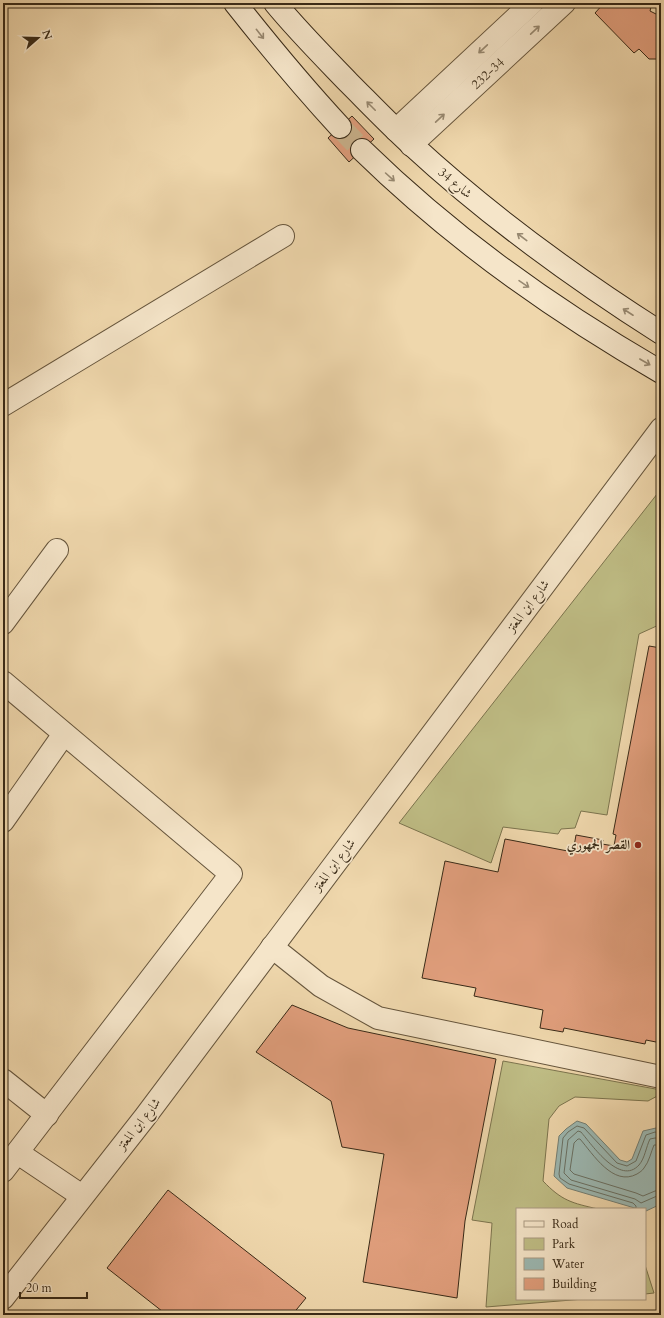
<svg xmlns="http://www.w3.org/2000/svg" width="664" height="1318" font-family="Cardo,Amiri,serif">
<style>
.green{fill:#bfbd85;stroke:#7c744e}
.water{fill:#9cb8b2;stroke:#747f74}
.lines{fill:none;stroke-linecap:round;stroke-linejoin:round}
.shore{stroke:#6a7164;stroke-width:1}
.building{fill:#e09e7c;stroke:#392a17}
.secondary-tunnel{stroke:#cbb48e;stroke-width:22;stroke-dasharray:22 11;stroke-linecap:butt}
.minor-casing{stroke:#66553c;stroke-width:24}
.secondary-casing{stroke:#392a17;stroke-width:24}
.minor{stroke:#f5e5c9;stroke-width:22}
.secondary{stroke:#f5e5c9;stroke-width:22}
.oneway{stroke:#978870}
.poi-dot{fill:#8f2418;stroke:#f5e5c9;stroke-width:1.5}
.labels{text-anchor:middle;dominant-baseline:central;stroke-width:3.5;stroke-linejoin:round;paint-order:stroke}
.street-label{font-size:13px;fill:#392a17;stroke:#f5e5c9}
.poi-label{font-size:13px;font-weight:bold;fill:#392a17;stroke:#f5e5c9;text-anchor:end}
</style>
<rect width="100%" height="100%" fill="#efd7ac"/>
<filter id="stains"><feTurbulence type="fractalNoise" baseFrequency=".005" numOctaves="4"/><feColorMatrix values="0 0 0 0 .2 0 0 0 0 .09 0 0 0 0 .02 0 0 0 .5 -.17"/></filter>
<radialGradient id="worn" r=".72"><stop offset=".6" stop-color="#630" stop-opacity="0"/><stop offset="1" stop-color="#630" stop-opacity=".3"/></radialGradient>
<path class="green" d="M661,489V624L639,634L607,815L581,811L575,828L561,829L558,834L503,827L491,863L399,823Z
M503,1061L661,1090V1094L648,1101L575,1097L559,1106L549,1119L543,1181C562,1201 572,1203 598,1209H517V1299H584L486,1307L492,1223L472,1220Z
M645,1265L654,1293L645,1294Z"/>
<path class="water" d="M577,1121L586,1124L620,1160L627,1162L632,1159L643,1131L656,1128L661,1130V1204L646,1211L645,1209H638L567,1188L554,1176L559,1136L566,1129Z"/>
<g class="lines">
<path class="shore" d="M661,1138H655L650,1139C646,1147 645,1158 639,1165C620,1186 592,1145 581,1132L578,1131L568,1140L564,1173L571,1180L635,1199L641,1203L657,1196H661
M661,1145H654C651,1152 649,1162 644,1168C642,1171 640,1172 637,1174C613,1187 593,1154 580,1139H578L574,1143L570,1170L574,1174L636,1193L643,1196L655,1191L661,1190
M636,1209V1206L633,1203L569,1184L560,1178L559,1174L563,1138L568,1132L577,1126L584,1128L617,1163L627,1166L636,1161L646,1135L655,1132L661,1133"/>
</g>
<path class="building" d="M604,3H652L650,11L658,15L661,9V59H649L639,49L634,53L595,13Z
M352,116L374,139L349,162L328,138Z
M649,646L661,648V1043L646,1040L645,1044L564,1028L563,1032L540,1028L543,1010L474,996L476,988L422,978L445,861L498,872L505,839L573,852L576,835L603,840L602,844L614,846L616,835L613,834Z
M292,1005L348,1028L496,1059L465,1221L457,1298L363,1282L384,1154L342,1147L331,1101L256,1052Z
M168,1190L306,1298L292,1315H167L107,1268Z"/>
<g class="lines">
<path class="secondary-tunnel" d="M340,127L362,150"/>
<g class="minor-casing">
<g id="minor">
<path d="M396,130L532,3"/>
<path id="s1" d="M411,145L564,3"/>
<path d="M3,405L283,236"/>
<path d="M3,623L57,550"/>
<path d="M3,682L231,874L3,1171"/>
<path d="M3,821L64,734"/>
<path d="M272,947L321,986L378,1018L661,1077"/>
<path d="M3,1080L47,1115"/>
<path d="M18,1153L82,1196"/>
<path d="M3,1298L145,1117L661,429"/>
</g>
</g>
<g class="secondary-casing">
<path id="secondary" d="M235,3C269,46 303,87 340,127
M275,3C298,31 324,57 349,83C370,104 390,125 412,145C489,216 573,277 661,333
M362,150C451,237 553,310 661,372"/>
</g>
<use href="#minor" class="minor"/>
<use href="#secondary" class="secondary"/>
</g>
<defs><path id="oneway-shaft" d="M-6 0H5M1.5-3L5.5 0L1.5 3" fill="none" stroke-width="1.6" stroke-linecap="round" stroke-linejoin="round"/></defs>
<g class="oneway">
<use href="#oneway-shaft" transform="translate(535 30) rotate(-43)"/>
<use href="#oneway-shaft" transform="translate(260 34) rotate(52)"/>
<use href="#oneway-shaft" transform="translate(483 49) rotate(137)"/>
<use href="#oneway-shaft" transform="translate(371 106) rotate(-135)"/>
<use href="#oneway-shaft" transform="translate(440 118) rotate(-43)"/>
<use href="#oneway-shaft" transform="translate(390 177) rotate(42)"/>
<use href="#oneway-shaft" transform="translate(522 237) rotate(-143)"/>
<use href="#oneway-shaft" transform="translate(524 284) rotate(34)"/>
<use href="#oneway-shaft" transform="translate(628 312) rotate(-147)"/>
<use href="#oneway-shaft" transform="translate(645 362) rotate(30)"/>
</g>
<circle class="poi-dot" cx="638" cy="845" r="4"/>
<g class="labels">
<g class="street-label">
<text stroke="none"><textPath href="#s1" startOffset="105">232-34</textPath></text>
<text transform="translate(455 183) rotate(40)">شارع 34</text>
<text transform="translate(528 606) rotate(-53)">شارع ابن المعتز</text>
<text transform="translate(334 865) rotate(-53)">شارع ابن المعتز</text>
<text transform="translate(139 1124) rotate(-52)">شارع ابن المعتز</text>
</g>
<g class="poi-label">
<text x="630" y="845">القصر الجمهوري</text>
</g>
</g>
<rect width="664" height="1318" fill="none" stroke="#efd7ac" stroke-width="16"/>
<rect x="4" y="4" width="656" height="1310" fill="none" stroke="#392a17" stroke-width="2"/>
<rect x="8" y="8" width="648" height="1302" fill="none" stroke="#392a17"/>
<rect x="516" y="1208" width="130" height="92" fill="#f5e5c9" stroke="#aa9a82"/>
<rect x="524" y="1221" width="20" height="6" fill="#f5e5c9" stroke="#aa9a82"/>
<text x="552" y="1228" font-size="12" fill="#392a17">Road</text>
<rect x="524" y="1238" width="20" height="12" fill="#bfbd85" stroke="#aa9a82"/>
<text x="552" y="1248" font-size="12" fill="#392a17">Park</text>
<rect x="524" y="1258" width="20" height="12" fill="#9cb8b2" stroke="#aa9a82"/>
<text x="552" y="1268" font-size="12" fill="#392a17">Water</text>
<rect x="524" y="1278" width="20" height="12" fill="#e09e7c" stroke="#aa9a82"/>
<text x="552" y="1288" font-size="12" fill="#392a17">Building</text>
<g transform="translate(38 38) rotate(70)" stroke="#f5e5c9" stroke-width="3" paint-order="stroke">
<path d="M0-3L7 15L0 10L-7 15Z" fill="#392a17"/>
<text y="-6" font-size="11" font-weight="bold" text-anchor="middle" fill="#392a17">N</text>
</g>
<path d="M20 1292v6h67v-6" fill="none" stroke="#392a17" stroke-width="2"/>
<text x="26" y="1292" font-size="12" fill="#392a17" stroke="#f5e5c9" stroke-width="3" paint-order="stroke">20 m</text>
<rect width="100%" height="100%" filter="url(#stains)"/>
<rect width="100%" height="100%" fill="url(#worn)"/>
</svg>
